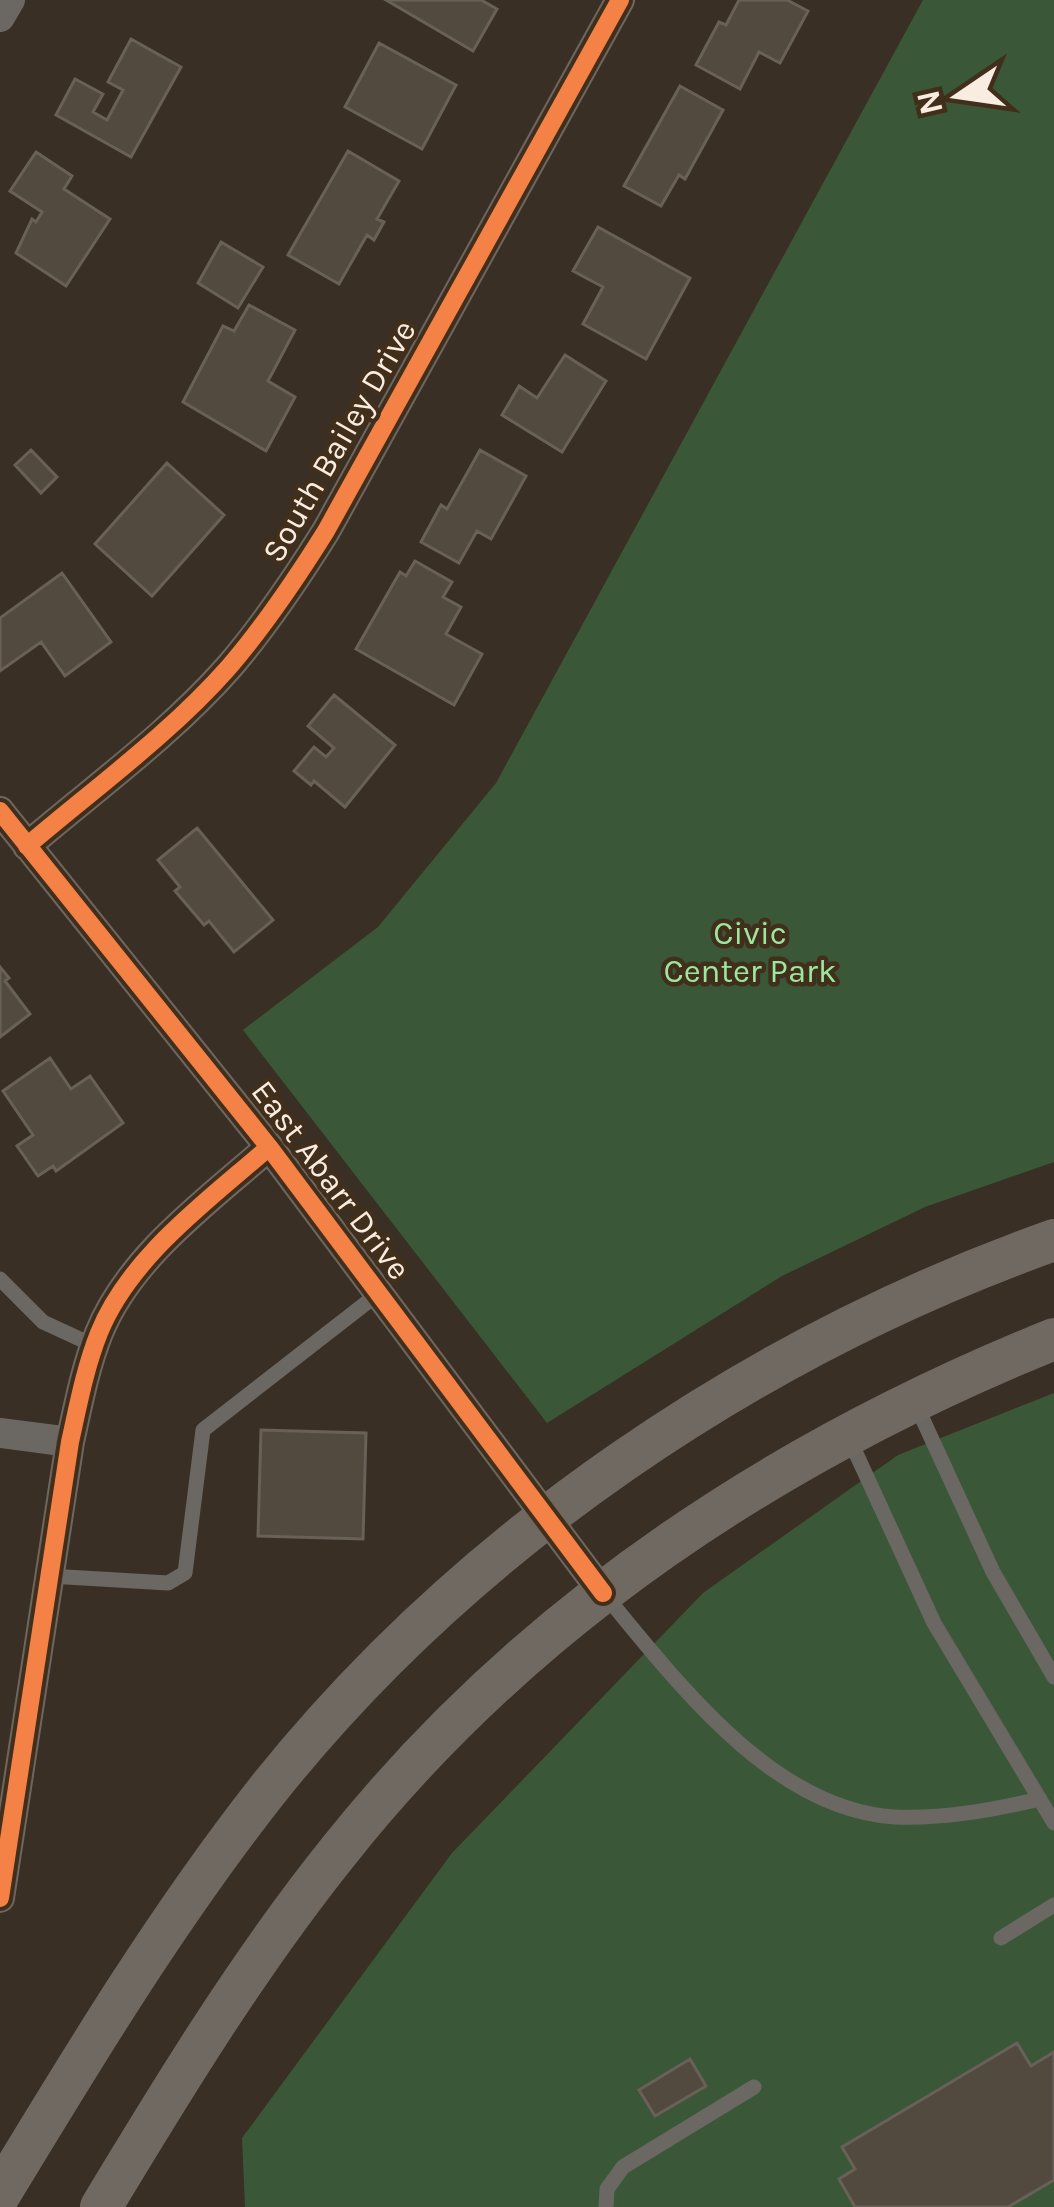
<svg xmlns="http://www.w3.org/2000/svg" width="1054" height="2207" font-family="Karla,sans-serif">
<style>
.green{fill:#3a5838}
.building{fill:#52493f;stroke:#696058;stroke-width:3}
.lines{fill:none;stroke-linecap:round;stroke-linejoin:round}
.lane{stroke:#6b6762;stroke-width:15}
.street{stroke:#6b6762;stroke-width:30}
.secondary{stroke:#6f6962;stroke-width:42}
.cycleway-casing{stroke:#422f1b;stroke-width:26}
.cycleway{stroke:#f48246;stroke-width:18}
.labels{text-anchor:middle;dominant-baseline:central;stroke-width:9;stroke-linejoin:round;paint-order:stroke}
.street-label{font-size:33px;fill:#f9ece0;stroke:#422f1b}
.park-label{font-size:33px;fill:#9ce79f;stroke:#422f1b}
</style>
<rect width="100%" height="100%" fill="#392f24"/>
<path class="green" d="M923,0H1054V1162L925,1207L782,1276L547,1423L243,1030L378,927L496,783Z
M1054,1393V2207H245L242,2138L452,1853L703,1593L898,1455Z"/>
<path class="building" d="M386,0H481L497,9L473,51Z
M739,0H787L808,11L780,63L759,52L740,89L696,65L719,22L726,25Z
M131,39L181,67L131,157L56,115L75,79L103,94L93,112L107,120L123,90L108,82Z
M379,43L456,85L422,149L345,107Z
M680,86L723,110L685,179L679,175L661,206L624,186Z
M348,151L399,181L377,219L384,222L374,240L367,235L339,284L288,255Z
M36,152L72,176L64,189L110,219L66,286L16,253L32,219L36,222L42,212L10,191Z
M598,227L690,278L646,359L583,324L603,287L573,271Z
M221,242L263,267L238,308L198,283Z
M249,305L295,330L268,381L295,397L266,451L183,402L223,326L234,331Z
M565,355L606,381L562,452L502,415L519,386L537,398Z
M31,450L57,477L41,493L15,465Z
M480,450L526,476L491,539L477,531L459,563L421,542L441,505L447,509Z
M167,463L224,515L152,596L95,544Z
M415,561L452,582L443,597L461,607L446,634L482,654L454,705L356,649L400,572L406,576Z
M62,573L111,642L65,676L41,642L0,671V618Z
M334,695L395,745L345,807L314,781L311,785L294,771L314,747L326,757L334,748L308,726Z
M197,828L273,920L234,952L209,921L204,925L175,891L180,887L158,860Z
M0,967L9,978L5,981L30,1014L0,1037Z
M50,1058L71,1089L90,1076L123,1123L56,1171L53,1166L38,1176L17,1146L33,1135L3,1091Z
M261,1430L366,1433L363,1539L258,1536Z
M1017,2043L1031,2066L1054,2052V2180L1008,2207H855L839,2179L855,2169L842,2147Z
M690,2059L706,2086L655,2116L639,2090Z"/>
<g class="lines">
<path class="lane" d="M0,1279L43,1322L95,1346
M917,1407L993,1572L1054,1677
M848,1436L934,1623L1054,1823
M49,1576L168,1583L185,1573L203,1430L379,1293
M605,1595C677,1682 773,1810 895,1817C943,1819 992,1810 1040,1799
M1001,1938L1054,1905
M606,2207L607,2189L623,2167L754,2087"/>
<path class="street" d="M0,17L10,0
M0,811L269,1147L603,1593
M27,846C95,788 170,734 229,667C266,624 296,579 326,531L620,0
M0,1433L70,1442
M0,1898L70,1442C78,1406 85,1368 99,1333C130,1256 209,1200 269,1147"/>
<path class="secondary" d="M0,2194C83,2057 167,1918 266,1792C465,1541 753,1347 1054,1240
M101,2207C174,2086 249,1963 338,1852C525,1616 777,1451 1054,1339"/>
<g class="cycleway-casing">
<path id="cycleway" d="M0,811L269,1147L603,1593
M27,846C95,788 170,734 229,667C266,624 296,579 326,531L620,0
M0,1898L70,1442C78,1406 85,1368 99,1333C130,1256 209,1200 269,1147"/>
</g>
<use href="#cycleway" class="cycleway"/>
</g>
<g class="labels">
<g class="street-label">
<text transform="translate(339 441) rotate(-60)">South Bailey Drive</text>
<text transform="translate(331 1180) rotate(53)">East Abarr Drive</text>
</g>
<g class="park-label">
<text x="750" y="933">Civic<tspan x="750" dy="38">Center Park</tspan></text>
</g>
</g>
<g transform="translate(958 96) rotate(257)" stroke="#422f1b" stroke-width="9" paint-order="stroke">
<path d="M0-9L21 45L0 30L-21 45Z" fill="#f9ece0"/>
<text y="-18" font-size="33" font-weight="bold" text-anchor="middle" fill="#f9ece0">N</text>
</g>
</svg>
